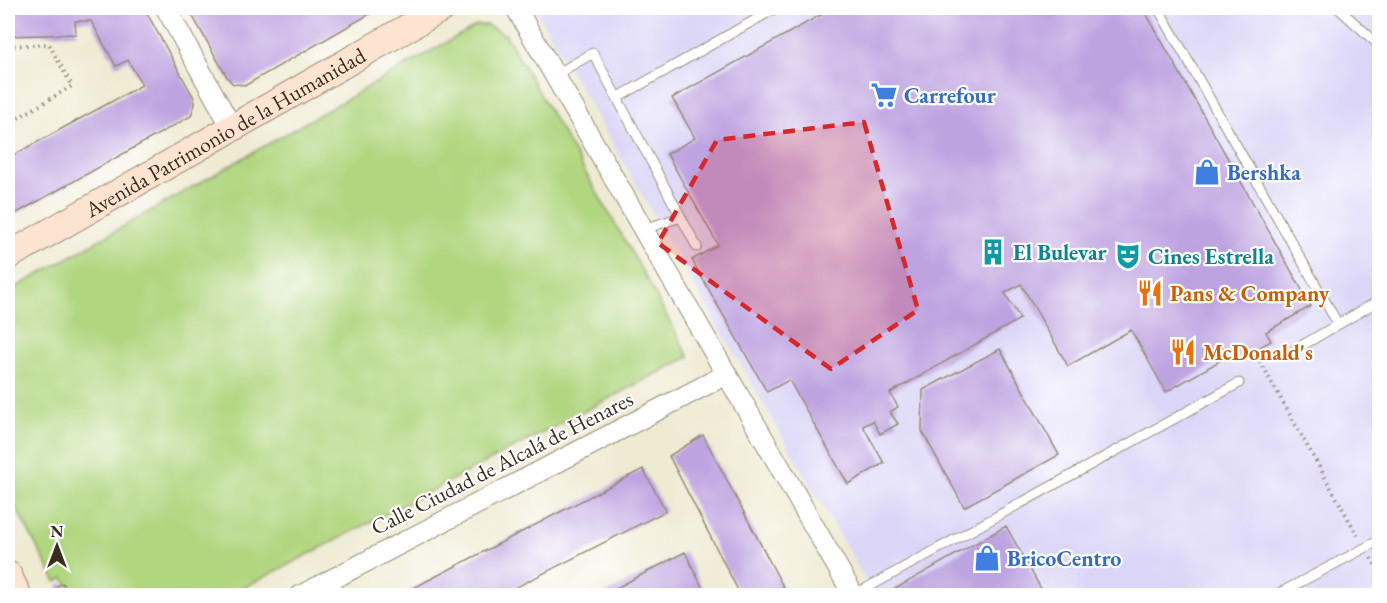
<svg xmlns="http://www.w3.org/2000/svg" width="1387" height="603" font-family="'EB Garamond',serif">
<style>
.built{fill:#dbd6f7}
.green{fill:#b1d680;stroke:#76804f;stroke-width:1.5}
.building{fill:#bda3e0}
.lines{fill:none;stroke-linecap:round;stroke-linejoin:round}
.lane-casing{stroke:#958a78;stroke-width:11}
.street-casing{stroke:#958a78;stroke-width:22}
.secondary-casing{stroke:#958a78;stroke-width:29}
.path{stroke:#958a78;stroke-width:4;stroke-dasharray:1.5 4.5;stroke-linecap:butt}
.lane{stroke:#fff;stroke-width:9}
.street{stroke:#fff;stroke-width:20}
.secondary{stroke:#fde4d1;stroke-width:27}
.marked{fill:#d62828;fill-opacity:0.2;stroke:#d62828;stroke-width:4.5;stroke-dasharray:12 8;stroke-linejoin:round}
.labels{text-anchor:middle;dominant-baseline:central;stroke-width:4.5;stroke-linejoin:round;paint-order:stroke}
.shop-label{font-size:22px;font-weight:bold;fill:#366cbe;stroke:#fff;text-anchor:start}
.street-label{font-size:22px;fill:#3b2a1e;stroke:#fff}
.culture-label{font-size:22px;font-weight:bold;fill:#0d838f;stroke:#fff;text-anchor:start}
.food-label{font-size:22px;font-weight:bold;fill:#c56008;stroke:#fff;text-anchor:start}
</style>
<rect width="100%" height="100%" fill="#fff"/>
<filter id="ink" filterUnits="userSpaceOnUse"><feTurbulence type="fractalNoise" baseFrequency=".0167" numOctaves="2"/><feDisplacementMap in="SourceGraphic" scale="12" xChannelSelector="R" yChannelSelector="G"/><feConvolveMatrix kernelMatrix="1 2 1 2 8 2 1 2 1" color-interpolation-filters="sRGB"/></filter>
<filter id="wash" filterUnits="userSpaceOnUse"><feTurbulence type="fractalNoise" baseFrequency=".008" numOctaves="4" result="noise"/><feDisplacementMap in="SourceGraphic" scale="24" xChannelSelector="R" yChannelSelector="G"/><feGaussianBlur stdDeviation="1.35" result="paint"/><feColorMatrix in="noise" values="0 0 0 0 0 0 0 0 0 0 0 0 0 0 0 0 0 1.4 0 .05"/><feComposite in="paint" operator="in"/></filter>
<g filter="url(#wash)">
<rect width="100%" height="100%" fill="#efead2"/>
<path class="built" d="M534,8H1371L1380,15L1379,595H874Z"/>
<path class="green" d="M477,25H487L506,35L644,274L689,357L230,595H74L64,578L56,582L8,493V292Z"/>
<g id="blocks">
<path class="building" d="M8,8H144L194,98L195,104L191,116L8,218V158L142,85L128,60L116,66L91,21H75L76,34L8,36Z
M198,8H380L246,85L233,84L227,77L192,15L200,10Z
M833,8H864L866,11L871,8H1143L1311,306L1266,332L1271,341L1239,359L1235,352L1166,392L1131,330L1068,366L1021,284L1005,293L1020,319L890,393L898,407L890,412L898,424L880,434L873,421L863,426L884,463L848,484L789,380L767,392L692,260L718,245L667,154L695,138L672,98Z
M1000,349L1059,455L964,507L922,431L923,390Z
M703,435L788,596H741L669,456Z
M643,469L666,511L499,596H398Z
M1006,526L1045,596H896L893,590Z
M685,552L705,593L700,596H601Z
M63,583L68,592L62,595L57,586Z"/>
</g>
</g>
<g filter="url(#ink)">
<use href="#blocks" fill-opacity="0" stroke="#958a78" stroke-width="1.5"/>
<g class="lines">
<g class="lane-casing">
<path id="lane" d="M1158,8L1338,324
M1338,8L1380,46
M555,75L593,53L697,247
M617,98L776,8
M644,229L681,217
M1296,349L1380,300
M854,595L1239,383
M1274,596L1380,540"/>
</g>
<g class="street-casing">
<path id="street" d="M166,8L232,128
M516,8L854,596
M300,596L727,374"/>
</g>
<g class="secondary-casing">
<g id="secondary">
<path id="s1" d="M8,256L442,8"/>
<path d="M8,575L18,596"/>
</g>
</g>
<path class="path" d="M8,46L49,44L72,86L8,124
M1254,351L1358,536
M1371,558L1380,573"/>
<use href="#lane" class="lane"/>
<use href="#street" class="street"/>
<use href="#secondary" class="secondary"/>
</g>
</g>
<path class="marked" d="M864,122L918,310L831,369L658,243L717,140Z"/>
<defs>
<g id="supermarket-bare" transform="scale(2.07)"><path d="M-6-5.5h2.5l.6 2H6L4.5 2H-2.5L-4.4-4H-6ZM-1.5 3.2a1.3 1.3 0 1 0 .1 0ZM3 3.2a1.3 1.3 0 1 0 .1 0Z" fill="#3f7fe0" stroke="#fff" stroke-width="2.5" paint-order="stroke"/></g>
<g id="shop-bare" transform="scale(2.07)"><path d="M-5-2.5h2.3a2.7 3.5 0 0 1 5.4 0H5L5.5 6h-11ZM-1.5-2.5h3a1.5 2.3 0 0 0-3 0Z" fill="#3f7fe0" stroke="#fff" stroke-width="2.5" paint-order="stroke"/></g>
<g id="building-bare" transform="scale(2.07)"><path d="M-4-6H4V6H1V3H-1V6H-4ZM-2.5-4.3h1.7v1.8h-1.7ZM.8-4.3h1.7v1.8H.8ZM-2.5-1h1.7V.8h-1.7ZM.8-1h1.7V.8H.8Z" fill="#0f9aa8" stroke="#fff" stroke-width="2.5" paint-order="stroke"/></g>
<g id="theatre-bare" transform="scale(2.07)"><path d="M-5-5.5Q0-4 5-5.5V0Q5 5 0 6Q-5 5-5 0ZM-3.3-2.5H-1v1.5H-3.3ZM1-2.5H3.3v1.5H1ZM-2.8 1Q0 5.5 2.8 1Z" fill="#0f9aa8" stroke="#fff" stroke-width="2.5" paint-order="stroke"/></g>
<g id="restaurant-bare" transform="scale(2.07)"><path d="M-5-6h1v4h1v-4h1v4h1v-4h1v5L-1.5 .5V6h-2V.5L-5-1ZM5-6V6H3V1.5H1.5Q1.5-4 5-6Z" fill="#e8710a" stroke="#fff" stroke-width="2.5" paint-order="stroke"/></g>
</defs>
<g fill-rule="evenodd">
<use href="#supermarket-bare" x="884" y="95"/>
<use href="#shop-bare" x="1207" y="172"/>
<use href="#building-bare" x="993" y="252"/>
<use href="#theatre-bare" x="1128" y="256"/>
<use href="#restaurant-bare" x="1150" y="293"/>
<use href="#restaurant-bare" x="1183" y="352"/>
<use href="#shop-bare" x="987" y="558"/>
</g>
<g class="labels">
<g class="shop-label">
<text x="904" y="95">Carrefour</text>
<text x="1227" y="172">Bershka</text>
<text x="1007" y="558">BricoCentro</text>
</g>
<g class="street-label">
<text stroke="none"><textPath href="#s1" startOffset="250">Avenida Patrimonio de la Humanidad</textPath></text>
<text transform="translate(502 463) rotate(-27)">Calle Ciudad de Alcalá de Henares</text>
</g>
<g class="culture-label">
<text x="1013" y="252">El Bulevar</text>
<text x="1148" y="256">Cines Estrella</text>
</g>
<g class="food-label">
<text x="1170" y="293">Pans &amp; Company</text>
<text x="1203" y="352">McDonald's</text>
</g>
</g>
<rect width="1387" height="603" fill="none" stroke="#fff" stroke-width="30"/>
<g transform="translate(57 546)" stroke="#ffffff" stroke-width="4.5" paint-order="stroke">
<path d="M0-4.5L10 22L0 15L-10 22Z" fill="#3b2a1e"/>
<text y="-9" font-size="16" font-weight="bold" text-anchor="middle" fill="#3b2a1e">N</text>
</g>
</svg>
